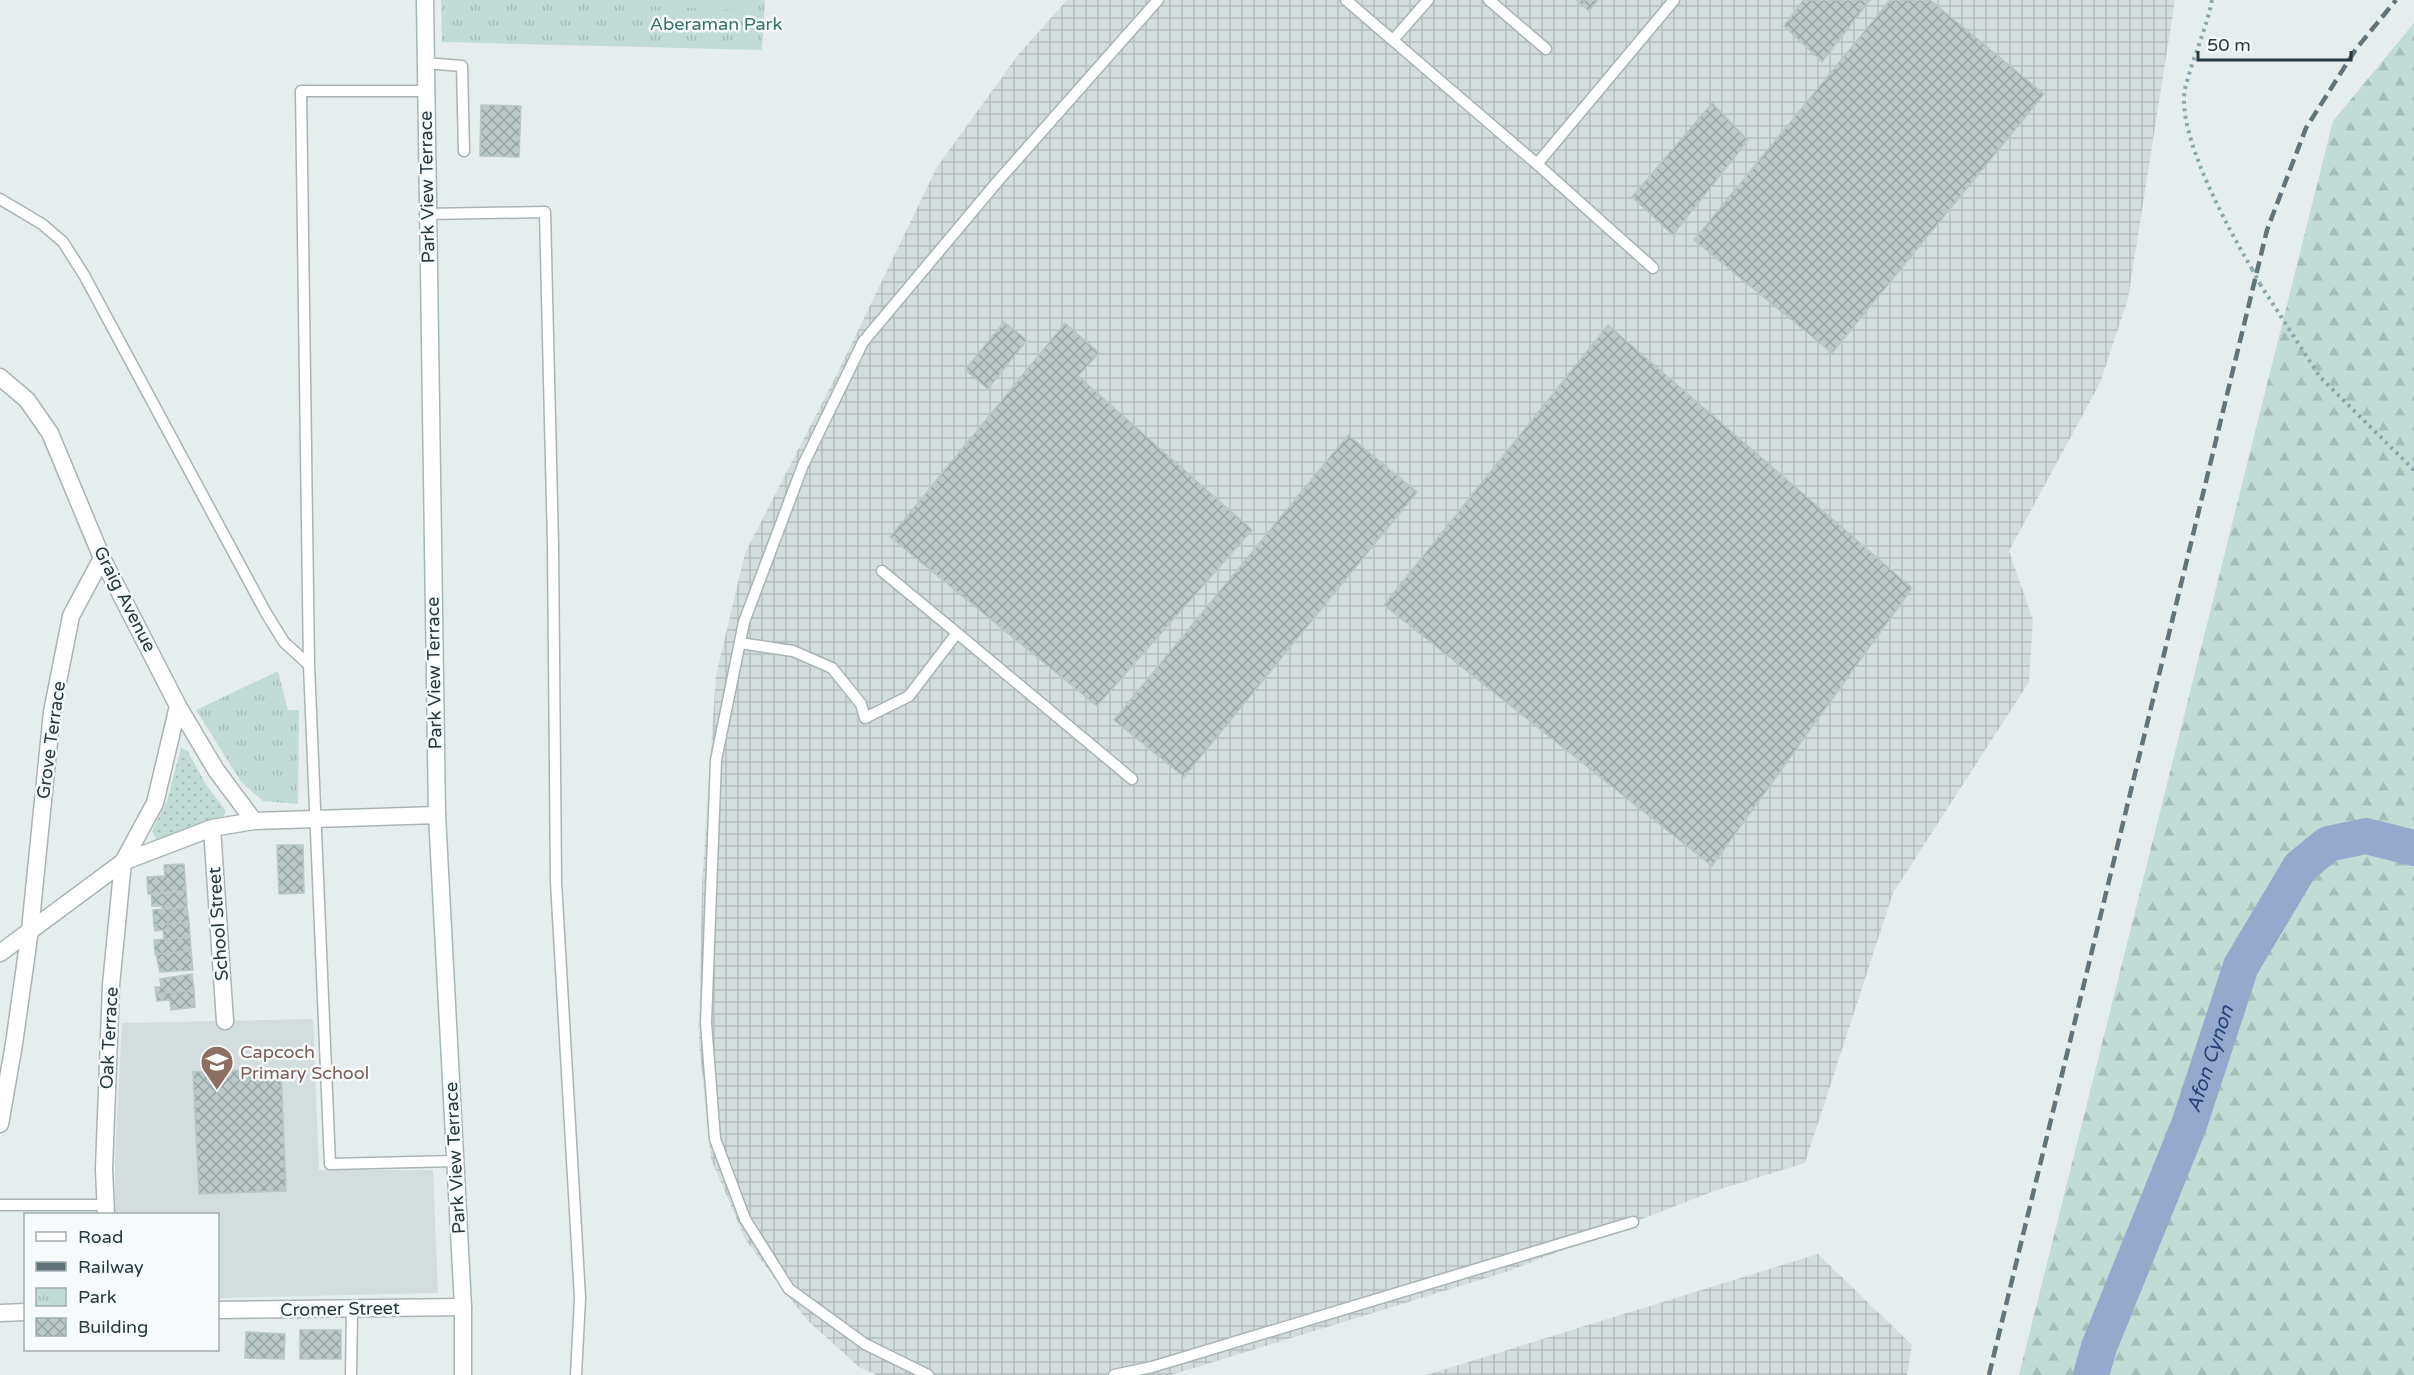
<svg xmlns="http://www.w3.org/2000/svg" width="2414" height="1375" font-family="'Varela Round',sans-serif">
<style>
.built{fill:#d4dddd}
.industrial{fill:url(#industrial-grid)}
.grass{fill:url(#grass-dots)}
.forest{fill:url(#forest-firs)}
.park{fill:url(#park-tufts)}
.pitch{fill:#c1dcd5}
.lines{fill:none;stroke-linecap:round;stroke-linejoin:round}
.river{stroke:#94a9cc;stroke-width:36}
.building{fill:url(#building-cross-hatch);stroke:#b9c6c6;stroke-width:1.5}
.service-casing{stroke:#a9b3b5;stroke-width:13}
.minor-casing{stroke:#a9b3b5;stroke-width:19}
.secondary-casing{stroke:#a5b6b8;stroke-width:19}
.path{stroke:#89a8ae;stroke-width:4;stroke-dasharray:3 4.5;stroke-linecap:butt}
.service{stroke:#fff;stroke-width:10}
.minor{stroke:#fff;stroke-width:16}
.secondary{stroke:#fff;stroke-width:16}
.rail{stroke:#617479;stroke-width:4.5;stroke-dasharray:12 6;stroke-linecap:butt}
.path-bridge{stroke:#89a8ae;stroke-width:4;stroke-dasharray:3 4.5;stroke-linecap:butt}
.labels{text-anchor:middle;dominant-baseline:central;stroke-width:5;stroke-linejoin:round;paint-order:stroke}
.park-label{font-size:18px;fill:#347168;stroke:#f6fafa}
.street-label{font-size:18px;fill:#26393e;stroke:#f6fafa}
.education-label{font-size:18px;fill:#785e54;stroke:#f6fafa;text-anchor:start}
.water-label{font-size:20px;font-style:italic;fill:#264274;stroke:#f6fafa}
</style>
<defs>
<pattern id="industrial-grid" width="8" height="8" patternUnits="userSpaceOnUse" patternTransform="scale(1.5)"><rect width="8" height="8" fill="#d4dddd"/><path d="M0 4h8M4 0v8" fill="none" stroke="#b6bebf"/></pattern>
<pattern id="grass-dots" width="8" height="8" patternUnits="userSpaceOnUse" patternTransform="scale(1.5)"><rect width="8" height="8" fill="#c1dcd5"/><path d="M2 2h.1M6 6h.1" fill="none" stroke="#a6beb8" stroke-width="1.8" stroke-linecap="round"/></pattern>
<pattern id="forest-firs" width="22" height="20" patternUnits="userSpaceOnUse" patternTransform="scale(1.5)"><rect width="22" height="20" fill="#c1dcd5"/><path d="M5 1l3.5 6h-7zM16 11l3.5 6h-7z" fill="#a6beb8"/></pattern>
<pattern id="park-tufts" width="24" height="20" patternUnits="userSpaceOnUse" patternTransform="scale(1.5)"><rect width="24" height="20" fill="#c1dcd5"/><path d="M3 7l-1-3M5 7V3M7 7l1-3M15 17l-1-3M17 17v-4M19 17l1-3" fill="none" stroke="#a6beb8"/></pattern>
<pattern id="building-cross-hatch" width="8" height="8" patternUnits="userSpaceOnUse" patternTransform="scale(1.5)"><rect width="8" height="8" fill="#bbc8c8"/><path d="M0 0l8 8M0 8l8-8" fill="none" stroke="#98a3a4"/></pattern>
</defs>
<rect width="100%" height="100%" fill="#e6eded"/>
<path class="built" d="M313,1019L319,1170H433L438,1293L218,1298V1214H115V1160L122,1023Z"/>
<path class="industrial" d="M1067,0H2175L2128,299L2100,383L2009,551L2033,620L2029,682L1893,893L1805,1163L1714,1191L1506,1272L1171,1375H877L859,1367L806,1319L745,1239L711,1159L699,1043L702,886L716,675L745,553L836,376L937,167L1018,55Z
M1818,1254L1912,1345L1907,1375H1426Z"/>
<path class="grass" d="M181,748L187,750L205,783L225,810L224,816L156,839L152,831L167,801Z"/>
<path class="forest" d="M2414,23V1375H2019L2333,121Z"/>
<path class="park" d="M441,0H765L762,50L442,42Z
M278,671L288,710H299L298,804L263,801L241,782L196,710Z"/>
<path class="pitch" d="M549,0H741V10L549,2Z"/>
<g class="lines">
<path class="river" id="s1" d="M2091,1375L2099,1347L2189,1125L2241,966L2300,867L2328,844L2366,836L2414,848"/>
</g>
<path class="building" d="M1576,0H1598L1589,11Z
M1803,0H1870L1822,62L1784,26Z
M1890,0H1930L2044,94L1832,353L1694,240Z
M1712,103L1748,140L1673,235L1632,197Z
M481,105L521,106L519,157L480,156Z
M1004,322L1027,340L988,389L965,370Z
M1065,323L1099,353L1078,376L1252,530L1097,706L890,537Z
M1608,325L1912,588L1712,866L1384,605Z
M1348,435L1417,492L1184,777L1114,720Z
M277,845H303L304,893L279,894Z
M184,864L186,891L148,894L147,877L165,876L164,865Z
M186,891L187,907L162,909V906H152L151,893Z
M187,907L189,922L154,925L153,910Z
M189,922L190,937L164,939L163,930L155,931L154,925Z
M190,937L191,951L155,954L154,940Z
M191,951L193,970L160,972L156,954Z
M192,974L194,990L156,994L155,987H161L160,979Z
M194,990L195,1007L171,1010L170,1000L157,1001L156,994Z
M281,1069L286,1191L199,1194L193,1072Z
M300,1330H341V1359H300Z
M246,1332L285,1334L284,1359L245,1358Z"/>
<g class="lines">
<g class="service-casing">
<path id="service" d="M1346,0L1537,164L1653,268
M1489,0L1546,49
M1393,40L1428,0
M425,63L462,66L464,151
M425,91H301L309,665L330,1164L455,1161
M1537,164L1674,0
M0,199L42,224L63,242L84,275L266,613L284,642L309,665
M427,214L545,212L553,545L556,882L580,1298L576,1375
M882,571L957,633
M740,643L793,651L832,668L861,704L865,718L909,696L957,633L1132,779
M0,1205H105
M351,1375L352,1309
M928,1375L865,1344L789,1289L745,1219L715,1139L706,1023L716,760L744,622L803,465L863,342L998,181L1158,0
M1114,1375L1152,1367L1633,1222"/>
</g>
<g class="minor-casing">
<path id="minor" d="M0,377L27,400L50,433L102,558L178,706L216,770L254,821
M212,828L225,1021
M0,953L123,862L212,828L254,821L437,815
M0,1124L14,1044L30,930L52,712L71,616L102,558
M106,1214L104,1169L111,985L123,862L155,803L178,706
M218,1310L463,1307
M0,1313L26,1312"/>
</g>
<g class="secondary-casing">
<path id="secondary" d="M425,0L437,815L463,1307V1375"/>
</g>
<path class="path" d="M2212,0C2206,31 2192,59 2185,89C2176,134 2229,230 2252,269
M2260,284L2320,377L2414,470"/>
<use href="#service" class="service"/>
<use href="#minor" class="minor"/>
<use href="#secondary" class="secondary"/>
<path class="rail" d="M1989,1375L2267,230L2306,128L2356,49L2396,0"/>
<path class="path-bridge" d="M2252,269L2260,284"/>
</g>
<defs>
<g id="school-pin" transform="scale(1.725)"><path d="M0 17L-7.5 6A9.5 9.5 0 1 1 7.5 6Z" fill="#8d6e63" stroke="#f6fafa"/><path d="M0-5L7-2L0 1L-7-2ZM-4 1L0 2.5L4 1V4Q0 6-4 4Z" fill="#fff"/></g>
</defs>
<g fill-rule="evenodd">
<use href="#school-pin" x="217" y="1062"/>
</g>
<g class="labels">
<g class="park-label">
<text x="716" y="24">Aberaman Park</text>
</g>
<g class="street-label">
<text transform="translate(427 187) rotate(-91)">Park View Terrace</text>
<text transform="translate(125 599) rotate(63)">Graig Avenue</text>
<text transform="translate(434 673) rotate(-91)">Park View Terrace</text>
<text transform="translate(51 740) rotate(-82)">Grove Terrace</text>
<text transform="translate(218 924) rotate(-94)">School Street</text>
<text transform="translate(109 1038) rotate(-87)">Oak Terrace</text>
<text transform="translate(455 1158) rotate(-93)">Park View Terrace</text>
<text transform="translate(340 1309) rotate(-1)">Cromer Street</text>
</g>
<g class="education-label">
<text x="240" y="1052">Capcoch<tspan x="240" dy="21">Primary School</tspan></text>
</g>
<g class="water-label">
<text stroke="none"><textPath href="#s1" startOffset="338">Afon Cynon</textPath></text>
</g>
</g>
<rect x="24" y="1213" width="195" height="138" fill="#f6fafa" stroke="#a3adaf" stroke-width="1.5"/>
<rect x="36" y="1232" width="30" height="9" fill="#ffffff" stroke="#a3adaf" stroke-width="1.5"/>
<text x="78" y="1243" font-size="18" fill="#26393e">Road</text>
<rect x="36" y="1262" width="30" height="9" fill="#617479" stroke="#a3adaf" stroke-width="1.5"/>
<text x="78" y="1273" font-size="18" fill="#26393e">Railway</text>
<rect x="36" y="1288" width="30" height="18" fill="url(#park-tufts)" stroke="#a3adaf" stroke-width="1.5"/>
<text x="78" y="1303" font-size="18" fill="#26393e">Park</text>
<rect x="36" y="1318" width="30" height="18" fill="url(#building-cross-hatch)" stroke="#a3adaf" stroke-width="1.5"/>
<text x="78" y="1333" font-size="18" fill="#26393e">Building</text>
<path d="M2198 51v9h153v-9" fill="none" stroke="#26393e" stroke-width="3"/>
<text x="2207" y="51" font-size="18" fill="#26393e" stroke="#f6fafa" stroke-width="4.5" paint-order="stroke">50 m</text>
</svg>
